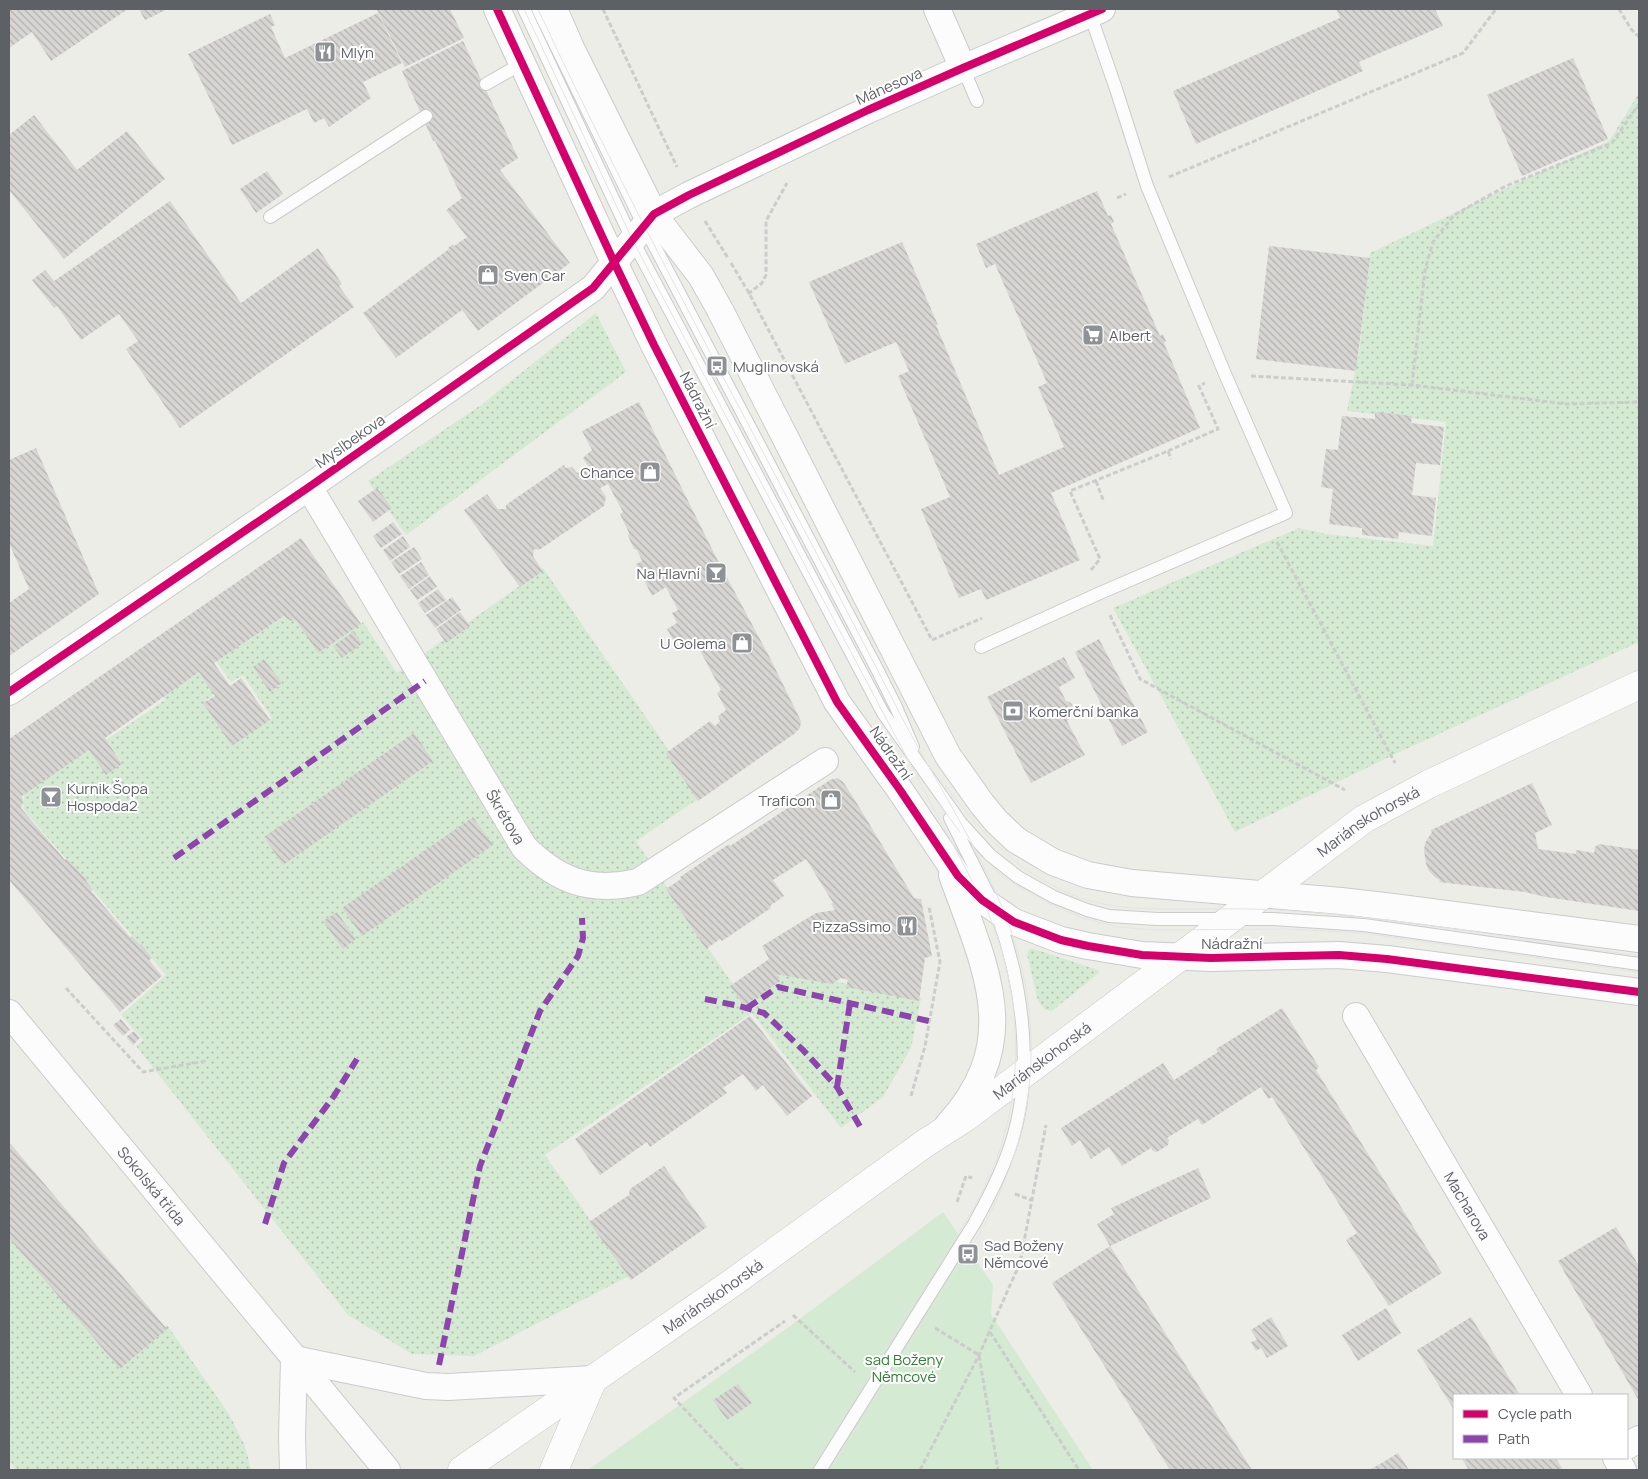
<svg xmlns="http://www.w3.org/2000/svg" width="1648" height="1479" font-family="Manrope,sans-serif">
<style>
.grass{fill:url(#grass-dots)}
.park{fill:#d5ead3}
.building{fill:url(#building-back-hatch)}
.lines{fill:none;stroke-linecap:round;stroke-linejoin:round}
.lane-casing{stroke:#cacbca;stroke-width:14}
.street-casing{stroke:#cacbca;stroke-width:28}
.secondary-casing{stroke:#c9cac8;stroke-width:29}
.path{stroke:#c9cecb;stroke-width:3;stroke-dasharray:5 2.5;stroke-linecap:butt}
.lane{stroke:#fcfcfc;stroke-width:12}
.street{stroke:#fcfcfc;stroke-width:26}
.secondary{stroke:#fcfcfc;stroke-width:28}
.tram{stroke:#e4e4e3;stroke-width:1}
.quiet{stroke:#8e44ad;stroke-width:6;stroke-dasharray:12 6;stroke-linecap:butt}
.cycleway-casing{stroke:#fff;stroke-width:11}
.cycleway{stroke:#d6006c;stroke-width:8}
.labels{text-anchor:middle;dominant-baseline:central;stroke-width:4;stroke-linejoin:round;paint-order:stroke}
.poi-label{font-size:15px;fill:#5d6166;stroke:#fff;text-anchor:start}
.street-label{font-size:15px;fill:#5d6166;stroke:#fff}
.park-label{font-size:15px;fill:#308236;stroke:#fff}
</style>
<defs>
<pattern id="grass-dots" width="8" height="8" patternUnits="userSpaceOnUse" patternTransform="scale(1.25)"><rect width="8" height="8" fill="#d5ead3"/><path d="M2 2h.1M6 6h.1" fill="none" stroke="#b0c1af" stroke-width="1.8" stroke-linecap="round"/></pattern>
<pattern id="building-back-hatch" width="6" height="6" patternUnits="userSpaceOnUse" patternTransform="scale(1.25)"><rect width="6" height="6" fill="#d7d6d3"/><path d="M-1 5l2 2M0 0l6 6M5-1l2 2" fill="none" stroke="#b2b1af"/></pattern>
</defs>
<rect width="100%" height="100%" fill="#edede8"/>
<path class="grass" d="M1639,93V642L1391,756L1235,832L1113,608L1299,528L1327,534L1433,546L1446,422L1347,411L1359,353L1370,253L1522,181L1609,141Z
M596,313L626,372L406,535L368,481L481,405Z
M543,568L701,797L636,841L742,998L776,970L921,998L911,1048L883,1097L841,1128L752,1013L545,1155L629,1276L474,1356L412,1354L348,1315L136,1046L143,1040L121,1015L166,975L23,809L24,793L89,746L106,772L121,761L106,740L165,700L162,695L201,669L216,693L205,701L234,743L272,718L243,675L231,682L216,661L294,610L320,650L363,622L397,673L521,585Z
M1030,949H1034L1098,970L1100,972L1052,1011L1045,1010L1038,1001L1027,954Z
M9,1235L121,1365L167,1325L229,1414L245,1446L251,1470H16L9,1460Z"/>
<path class="park" d="M943,1212L993,1285L991,1314L1093,1470H588L786,1329Z"/>
<path class="building" d="M9,9H128L51,61L32,32L9,48Z
M139,9H168L145,20Z
M380,9H450L464,38L405,67L377,10Z
M1336,9H1435L1443,26L1359,62L1363,71L1196,144L1173,91L1340,18Z
M378,13L402,63L363,82L371,98L329,127L324,118L314,123L307,109L232,145L188,54L270,14L275,25L271,27L285,58Z
M463,41L518,158L500,170L570,263L478,331L462,310L396,358L363,313L449,249L448,248L453,244L454,246L467,237L446,210L462,198L435,141H433L402,71Z
M1573,58L1608,139L1522,176L1487,95Z
M34,115L77,170L127,131L165,179L64,259L9,190V135Z
M267,171L283,194L256,213L240,189Z
M1097,191L1108,216L1111,215L1114,222L1111,224L1160,336L1163,334L1166,341L1164,343L1200,428L1051,493L1080,560L986,600L981,589L959,598L921,509L950,497L898,376L909,371L896,342L845,364L809,282L902,242L938,325H936L999,475L1064,447L1038,387L1047,383L995,264L986,268L976,244Z
M170,201L241,303L318,248L342,284L339,286L354,307L180,428L126,349L138,341L119,314L81,340L57,306L54,308L32,280L45,270L54,281Z
M1269,246L1370,258L1356,371L1256,359Z
M639,402L716,557L769,656L801,721L800,728L794,734L698,801L666,753L710,721L715,726L720,721L718,716L726,710L717,693L721,690L695,641L679,651L667,629L677,623L672,613L678,610L666,587L652,596L636,564L642,561L637,550L634,549L628,536L629,533L620,514L623,512L608,484L600,488L606,497L604,506L539,550L534,549L533,556L543,571L520,587L464,510L487,494L498,509H506V505L564,465L565,468L572,467L577,473L588,466L583,458L592,450L582,431Z
M1375,412L1412,416L1411,423L1444,427L1440,465L1416,463L1412,495L1436,498L1432,536L1399,532L1398,539L1362,535V528L1329,524L1333,489L1321,487L1326,449L1338,450L1342,416L1375,419Z
M36,448L99,594L9,656V603L29,589L9,543V460Z
M377,488L392,508L373,522L358,501Z
M393,522L402,534L381,548L373,536Z
M403,536L410,547L390,561L383,550Z
M301,538L361,624L318,653L296,620L291,621L284,616L214,663L230,686L241,678L270,720L232,746L203,703L215,696L199,672L105,738L122,764L106,775L89,750L22,796L23,803L21,808L65,860L67,859L87,880L86,881L93,890L91,891L130,937L132,936L140,945L141,944L152,958L149,960L162,976L120,1012L9,880V739Z
M414,547L422,559L399,574L391,562Z
M421,562L429,575L409,589L400,576Z
M430,576L437,587L417,600L410,590Z
M438,589L446,600L425,613L418,603Z
M452,597L461,610L435,628L426,615Z
M460,612L470,626L446,643L436,629Z
M354,631L362,644L342,658L333,646Z
M1099,639L1148,732L1122,746L1075,652Z
M1064,657L1075,678L1059,687L1066,701L1071,703L1074,708L1072,717L1067,721L1085,755L1031,783L987,697Z
M264,659L282,683L270,692L253,667Z
M414,733L433,761L283,865L264,837Z
M837,778L843,782L853,797L914,898L921,899L932,956L925,958L919,1001L846,987L848,980L841,978L832,984L776,974L780,981L744,1006L730,986L769,959L762,946L816,913L835,910L831,904L833,903L806,859L773,880L784,896L770,906L771,908L722,941L720,939L706,949L666,889L681,879L680,877L729,844L730,846L830,780Z
M1532,783L1552,825L1535,833L1538,849L1576,854V850L1594,853L1595,847L1599,844L1639,850V911L1546,897L1525,892L1439,882L1440,880L1436,878L1429,871L1426,864L1424,850L1425,843L1432,832L1431,830Z
M473,817L493,845L362,936L342,908Z
M337,912L356,939L343,949L323,921Z
M1282,1008L1319,1067L1316,1070L1442,1273L1389,1306L1346,1240L1357,1233L1272,1097L1268,1099L1261,1087L1202,1125L1198,1119L1167,1138L1169,1140L1168,1145L1157,1152L1153,1151L1151,1148L1122,1166L1109,1147L1091,1159L1080,1140L1072,1146L1061,1128L1163,1063L1174,1080L1218,1052L1216,1049Z
M750,1016L812,1096L787,1116L763,1085L756,1091L743,1074L723,1088L727,1093L650,1147L647,1142L600,1175L575,1139Z
M121,1019L130,1030L123,1036L113,1025Z
M134,1031L140,1038L133,1045L126,1037Z
M9,1142L167,1329L120,1369L9,1238Z
M664,1166L707,1227L631,1280L589,1222L629,1195L630,1189Z
M1198,1168L1211,1198L1110,1246L1097,1224L1114,1214L1111,1208Z
M1616,1227L1639,1266V1401L1558,1261Z
M1110,1246L1252,1470H1170L1052,1283Z
M1386,1308L1401,1333L1358,1361L1342,1335Z
M1271,1317L1288,1346L1267,1358L1261,1348L1256,1351L1251,1342L1257,1340L1251,1330Z
M1471,1317L1520,1395H1454V1410L1417,1350Z
M738,1384L752,1403L727,1420L713,1400Z
M1398,1453L1409,1470H1369L1380,1464Z
M1466,1458H1556L1563,1470H1469L1462,1459Z"/>
<g class="lines">
<g class="lane-casing">
<path id="lane" d="M524,9L632,239L883,713L961,823L990,855L1018,877L1054,897L1087,910L1109,916L1157,919H1273L1364,925L1639,964
M538,9L644,226L877,669L896,707L913,747
M963,68L977,101
M486,84L523,63
M270,217L426,116
M981,647L1100,593L1286,513L1225,374L1147,186L1116,89L1090,14
M950,818L989,896
M820,1470L974,1224C988,1199 1001,1174 1010,1147C1035,1074 1023,985 997,914"/>
</g>
<g class="street-casing">
<g id="street">
<path d="M497,9L614,262L654,345L837,702L900,790L958,876L982,900L1014,922L1061,940L1088,946L1142,955L1211,958L1339,955L1387,959L1639,992"/>
<path d="M554,9L571,48L654,214L664,228L701,276L720,310L948,756L982,804L996,821L1016,840L1053,862L1088,875L1132,883L1341,901L1393,907L1639,939"/>
<path d="M937,9L963,68"/>
<path id="s1" d="M309,487L524,847C558,881 590,893 638,882L825,761"/>
<path d="M9,692L309,487L593,288L654,214L689,195L868,110L963,68L1102,9"/>
<path id="s2" d="M9,1013L387,1470"/>
<path id="s3" d="M1356,1016L1579,1395"/>
<path d="M948,1125C1025,1041 985,968 952,875"/>
<path d="M294,1359L426,1386L448,1387L593,1379"/>
<path d="M1627,1446L1639,1439"/>
<path d="M1616,1458L1623,1470"/>
<path d="M293,1470L292,1437L294,1359"/>
</g>
</g>
<g class="secondary-casing">
<g id="secondary">
<path id="s4" d="M462,1470L732,1283L924,1144L966,1117L1364,819L1429,784L1639,685"/>
<path d="M554,1470L593,1379"/>
</g>
</g>
<path class="path" d="M603,9L677,167
M1619,9L1631,29L1639,37
M1169,177L1463,53L1496,9
M1117,198L1126,194
M705,221L728,258
M731,263L749,293L932,640L982,618
M748,294L762,283L766,275V221L787,183
M1251,376L1412,385L1566,404L1639,402
M1412,385L1425,270L1433,242L1454,215L1506,186L1612,143L1639,104
M1168,451L1218,429L1199,386L1205,383
M1096,481L1104,502
M1277,542L1395,763
M1091,570L1100,559L1070,491L1168,451L1171,459
M1110,615L1140,679L1345,790
M66,988L143,1072L206,1061
M911,1096L925,1046L940,962L929,907
M1015,1194L1031,1200
M957,1202L966,1176L972,1178
M793,1315L855,1372
M935,1328L979,1355L998,1470
M990,1332L1079,1470
M744,1470L741,1469L674,1398L785,1321
M920,1470L979,1355L1020,1263L1046,1125"/>
<use href="#lane" class="lane"/>
<use href="#street" class="street"/>
<use href="#secondary" class="secondary"/>
<path class="tram" d="M524,9L632,239L967,871C974,885 982,900 989,915C1024,999 1026,1101 986,1184C969,1221 944,1253 923,1287C884,1348 846,1409 808,1470
M538,9C648,246 777,473 896,706C941,795 1007,885 1025,983C1042,1076 1023,1157 977,1238L831,1470
M945,785C982,833 1014,870 1071,894C1108,910 1147,909 1186,909C1221,909 1257,908 1292,911C1408,919 1524,940 1639,956
M936,800L960,832
M981,856L1000,874L1013,883L1050,904L1082,918L1118,927L1154,930L1289,929L1362,933L1639,972"/>
<path class="quiet" d="M174,858L425,681
M705,999L739,1006L764,1013L803,1050L837,1087L862,1130
M747,1008L778,987L929,1021
M837,1087L850,1003
M265,1224L284,1163L334,1096L357,1059
M439,1365L480,1166L540,1011L578,956L583,938L582,918"/>
<g class="cycleway-casing">
<path id="cycleway" d="M497,9L614,262L654,345L837,702L900,790L958,876L982,900L1014,922L1061,940L1088,946L1142,955L1211,958L1339,955L1387,959L1639,992
M9,692L309,487L593,288L654,214L689,195L868,110L963,68L1102,9"/>
</g>
<use href="#cycleway" class="cycleway"/>
</g>
<defs>
<g id="restaurant-square" transform="scale(1.125)"><rect x="-9" y="-9" width="18" height="18" rx="4" fill="#8f9294" stroke="#fff"/><path d="M-5-6h1v4h1v-4h1v4h1v-4h1v5L-1.5 .5V6h-2V.5L-5-1ZM5-6V6H3V1.5H1.5Q1.5-4 5-6Z" fill="#fff"/></g>
<g id="shop-square" transform="scale(1.125)"><rect x="-9" y="-9" width="18" height="18" rx="4" fill="#8f9294" stroke="#fff"/><path d="M-5-2.5h2.3a2.7 3.5 0 0 1 5.4 0H5L5.5 6h-11ZM-1.5-2.5h3a1.5 2.3 0 0 0-3 0Z" fill="#fff"/></g>
<g id="supermarket-square" transform="scale(1.125)"><rect x="-9" y="-9" width="18" height="18" rx="4" fill="#8f9294" stroke="#fff"/><path d="M-6-5.5h2.5l.6 2H6L4.5 2H-2.5L-4.4-4H-6ZM-1.5 3.2a1.3 1.3 0 1 0 .1 0ZM3 3.2a1.3 1.3 0 1 0 .1 0Z" fill="#fff"/></g>
<g id="bus-square" transform="scale(1.125)"><rect x="-9" y="-9" width="18" height="18" rx="4" fill="#8f9294" stroke="#fff"/><path d="M-5-6H5V4H4V6H2V4H-2V6H-4V4H-5ZM-3.5-4V0h7V-4ZM-3.5 1.2v1.5H-2V1.2ZM2 1.2v1.5H3.5V1.2Z" fill="#fff"/></g>
<g id="bar-square" transform="scale(1.125)"><rect x="-9" y="-9" width="18" height="18" rx="4" fill="#8f9294" stroke="#fff"/><path d="M-6-5H6L.8 .8V4.5H3.5V6h-7V4.5H-.8V.8Z" fill="#fff"/></g>
<g id="bank-square" transform="scale(1.125)"><rect x="-9" y="-9" width="18" height="18" rx="4" fill="#8f9294" stroke="#fff"/><path d="M-6-4H6V4H-6ZM0-2.3a2.3 2.3 0 1 0 0 4.6a2.3 2.3 0 1 0 0-4.6Z" fill="#fff"/></g>
</defs>
<g fill-rule="evenodd">
<use href="#restaurant-square" x="325" y="52"/>
<use href="#shop-square" x="488" y="275"/>
<use href="#supermarket-square" x="1093" y="335"/>
<use href="#bus-square" x="717" y="366"/>
<use href="#shop-square" x="650" y="472"/>
<use href="#bar-square" x="716" y="573"/>
<use href="#shop-square" x="742" y="643"/>
<use href="#bank-square" x="1013" y="711"/>
<use href="#bar-square" x="51" y="797"/>
<use href="#shop-square" x="831" y="800"/>
<use href="#restaurant-square" x="907" y="926"/>
<use href="#bus-square" x="968" y="1254"/>
</g>
<g class="labels">
<g class="poi-label">
<text x="341" y="52">Mlýn</text>
<text x="504" y="275">Sven Car</text>
<text x="1109" y="335">Albert</text>
<text x="733" y="366">Muglinovská</text>
<text x="634" y="472" text-anchor="end">Chance</text>
<text x="700" y="573" text-anchor="end">Na Hlavní</text>
<text x="726" y="643" text-anchor="end">U Golema</text>
<text x="1029" y="711">Komerční banka</text>
<text x="67" y="788">Kurnik Šopa<tspan x="67" dy="17">Hospoda2</tspan></text>
<text x="815" y="800" text-anchor="end">Traficon</text>
<text x="891" y="926" text-anchor="end">PizzaSsimo</text>
<text x="984" y="1245">Sad Boženy<tspan x="984" dy="17">Němcové</tspan></text>
</g>
<g class="street-label">
<text transform="translate(889 86) rotate(-24)">Mánesova</text>
<text transform="translate(698 400) rotate(63)">Nádražní</text>
<text transform="translate(350 441) rotate(-35)">Myslbekova</text>
<text transform="translate(891 753) rotate(55)">Nádražní</text>
<text stroke="none"><textPath href="#s1" startOffset="384">Škrétova</textPath></text>
<text stroke="none"><textPath href="#s4" startOffset="1115">Mariánskohorská</textPath></text>
<text x="1232" y="943">Nádražní</text>
<text stroke="none"><textPath href="#s4" startOffset="710">Mariánskohorská</textPath></text>
<text stroke="none"><textPath href="#s2" startOffset="224">Sokolská třída</textPath></text>
<text stroke="none"><textPath href="#s3" startOffset="220">Macharova</textPath></text>
<text stroke="none"><textPath href="#s4" startOffset="305">Mariánskohorská</textPath></text>
</g>
<g class="park-label">
<text x="904" y="1359">sad Boženy<tspan x="904" dy="17">Němcové</tspan></text>
</g>
</g>
<rect width="1648" height="1479" fill="none" stroke="#5d6166" stroke-width="20"/>
<rect x="1453" y="1394" width="175" height="65" fill="#ffffff" stroke="#bec0c2"/>
<rect x="1463" y="1410" width="25" height="8" fill="#d6006c" stroke="#bec0c2"/>
<text x="1498" y="1419" font-size="15" fill="#5d6166">Cycle path</text>
<rect x="1463" y="1435" width="25" height="8" fill="#8e44ad" stroke="#bec0c2"/>
<text x="1498" y="1444" font-size="15" fill="#5d6166">Path</text>
</svg>
